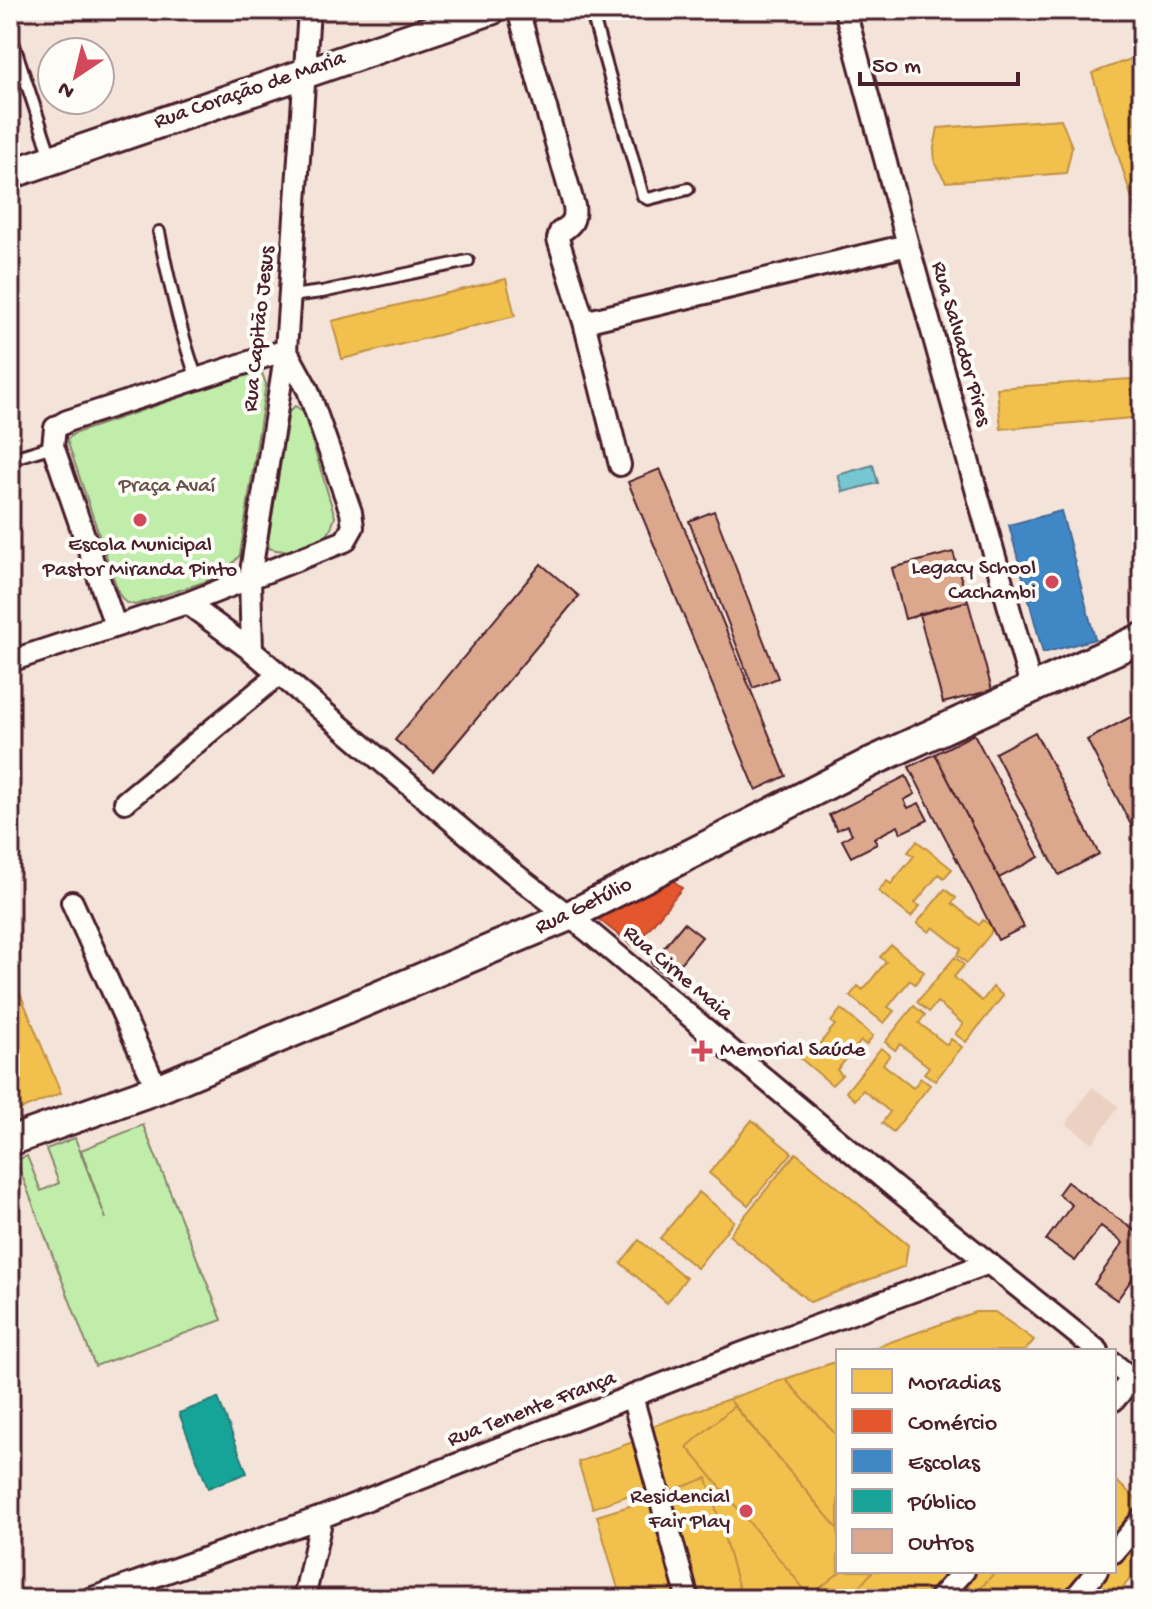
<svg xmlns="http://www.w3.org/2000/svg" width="1152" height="1609" font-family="'Gochi Hand',sans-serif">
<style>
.built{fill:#ecd1c2}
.green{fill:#c1edab;stroke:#86866b;stroke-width:2}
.water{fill:#76c7d1;stroke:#64848f;stroke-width:2}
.homes{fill:#f2c14e;stroke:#c09044;stroke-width:2}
.shops{fill:#e4572e;stroke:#b6462d;stroke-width:2}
.schools{fill:#3f88c5;stroke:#426897;stroke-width:2}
.public{fill:#17a398;stroke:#267b77;stroke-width:2}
.building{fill:#dba88e;stroke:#4a1f2b;stroke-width:2}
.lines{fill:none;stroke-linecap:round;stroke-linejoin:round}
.lane-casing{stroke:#4a1f2b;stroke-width:16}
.street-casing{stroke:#4a1f2b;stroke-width:26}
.secondary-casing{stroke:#4a1f2b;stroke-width:34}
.lane{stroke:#fdfcf7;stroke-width:10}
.street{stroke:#fdfcf7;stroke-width:20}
.secondary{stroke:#fdfcf7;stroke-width:28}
.poi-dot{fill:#d1495b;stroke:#fdfcf7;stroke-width:3}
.labels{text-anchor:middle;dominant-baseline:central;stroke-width:8;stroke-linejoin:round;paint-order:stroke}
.street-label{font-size:22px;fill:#4a1f2b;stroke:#fdfcf7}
.park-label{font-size:22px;fill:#68524b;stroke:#fdfcf7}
.poi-label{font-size:22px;fill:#4a1f2b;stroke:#fdfcf7;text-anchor:end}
</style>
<rect width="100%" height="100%" fill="#f3e3d8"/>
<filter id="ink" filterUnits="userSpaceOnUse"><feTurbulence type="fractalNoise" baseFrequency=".0125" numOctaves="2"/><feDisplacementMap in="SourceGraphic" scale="16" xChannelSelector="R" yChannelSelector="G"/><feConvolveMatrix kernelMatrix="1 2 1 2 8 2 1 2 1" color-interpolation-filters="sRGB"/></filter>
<g filter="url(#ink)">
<path class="built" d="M1092,1087L1119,1106L1093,1143L1066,1124Z"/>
<path class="green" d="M254,372L262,373L266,384L240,555L222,576L135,605L125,602L119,594L67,440L73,434Z
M295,406L303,411L335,517C332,525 330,535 322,540C307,549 284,554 269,548L268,541L289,412Z
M143,1125L222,1320L95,1366L16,1160L27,1156L41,1191L59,1183L46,1149L75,1138L106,1219L81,1150Z"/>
<path class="water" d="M873,465L878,483L843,492L838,475Z"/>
<path class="homes" d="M1142,55V230L1092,73Z
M1061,119L1072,147L1066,173L946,182L935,164L934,148L938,128Z
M506,279L515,316L342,359L332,321Z
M1131,379L1132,418L1001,429L997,388Z
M917,841L952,869L944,878L939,874L915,903L920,906L911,917L878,891L887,881L891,884L914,856L908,852Z
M945,889L956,898L952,903L979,925L983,920L991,926V933L967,963L957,955L961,949L933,927L929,932L917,923Z
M891,945L924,972L915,984L910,980L888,1007L894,1011L884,1023L850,996L858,986L863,990L886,962L880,957Z
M955,957L964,965L954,977L982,1001L993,987L1003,996L966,1042L955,1034L963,1024L937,1002L929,1012L917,1002Z
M10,969L61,1093L10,1114Z
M914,1006L925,1015L919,1023L947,1045L951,1039L962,1047L935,1081L924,1073L929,1067L900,1044L895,1050L885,1042Z
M841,1009L873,1036L866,1045L861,1041L837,1070L842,1075L832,1085L799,1057L808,1046L814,1051L835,1025L831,1022Z
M881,1048L890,1055L883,1064L913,1088L921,1078L930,1085L893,1132L882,1123L890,1112L863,1090L855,1100L846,1092Z
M752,1120L792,1153L748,1205L709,1173Z
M796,1153L908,1245L905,1266L810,1302L729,1235Z
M699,1192L734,1221L697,1268L660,1238Z
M639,1240L686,1278L667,1303L621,1263Z
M975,1312H995L1034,1340L1025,1351H865Z
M838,1361V1437L785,1379Z
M785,1379L838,1437V1529L729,1399Z
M729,1399L838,1529V1571H873L849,1599H694L647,1428Z
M734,1406L838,1529V1571H841L810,1596L687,1447Z
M633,1433L694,1599H621L597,1516L649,1500Z
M635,1441L646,1489L593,1508L578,1462Z
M707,1478L742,1599H694L665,1493Z
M1114,1479L1142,1504V1512L1114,1544Z
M1142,1512V1565L1113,1599H1066L1091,1571H1114V1544Z
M873,1571H996L971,1599H849Z
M996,1571H1090L1066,1599H971Z"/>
<path class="shops" d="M667,875L682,888L634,947L596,917Z"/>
<path class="schools" d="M1061,511L1095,639L1043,653L1009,525Z"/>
<path class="public" d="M218,1398L247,1473L208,1488L179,1413Z"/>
<path class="building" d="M660,469L786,776L756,790L628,482Z
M714,511L778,678L753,688L689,521Z
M953,552L968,601L905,619L892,568Z
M541,564L579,596L433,771L395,740Z
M968,601L992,690L943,703L919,614Z
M1142,711V846L1087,740Z
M1035,732L1099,854L1059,875L995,753Z
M974,734L1039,857L999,878L935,754Z
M935,754L1024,927L998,940L909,767Z
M906,776L915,794L904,800L908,808L919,803L928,820L901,833L898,826L874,838L877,844L851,857L842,840L852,834L847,825L837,830L829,815Z
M684,923L702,937L668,978L651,963Z
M1142,1151V1169L1134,1163Z
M1067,1182L1142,1236V1265L1117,1300L1094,1284L1123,1243L1101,1226L1075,1261L1046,1240L1072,1205L1058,1194Z"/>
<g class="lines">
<g class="lane-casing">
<path id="lane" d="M591,10L643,196L648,199L688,189
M10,33L51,157
M159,232C169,283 180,331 197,379
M290,296L322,292L468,261
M10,459L53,446"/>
</g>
<g class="street-casing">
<path id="street" d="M518,10L574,206C576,220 572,225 560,232L558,239L584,322L620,465
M845,10L908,245L1032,690
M584,322L908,245
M187,603L252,651L512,872L587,930L895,1188L1098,1351
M115,625L53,446L55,428L67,421L286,350
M252,651L250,578L286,350L309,10
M10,661L187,603L345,541L353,527L351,512L308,390L286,350
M125,802L279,674
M72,902L157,1089
M1114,1364L1142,1387
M632,1396L688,1599
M1114,1400L1132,1379
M1114,1552L1142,1519
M90,1599L322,1517L740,1354L989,1263
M304,1599L322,1517
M939,1599L964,1571
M1074,1599L1097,1571"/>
</g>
<g class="secondary-casing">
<path id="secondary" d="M10,174L491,10
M10,1141L157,1089L569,916L871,762L1142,638"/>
</g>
<use href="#lane" class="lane"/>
<use href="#street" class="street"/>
<use href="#secondary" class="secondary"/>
</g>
</g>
<g class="poi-dot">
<circle cx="140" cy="520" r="8"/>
<circle cx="1052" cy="582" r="8"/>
<path d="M698 1039h8v8h8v8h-8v8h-8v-8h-8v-8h8z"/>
<circle cx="746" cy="1511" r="8"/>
</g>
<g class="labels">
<g class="street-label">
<text transform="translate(250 91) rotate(-19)">Rua Coração de Maria</text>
<text transform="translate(260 329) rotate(-84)">Rua Capitão Jesus</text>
<text transform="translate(960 344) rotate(74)">Rua Salvador Pires</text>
<text transform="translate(584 907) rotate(-26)">Rua Getúlio</text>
<text transform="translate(677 974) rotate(40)">Rua Cirne Maia</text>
<text transform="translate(532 1410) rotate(-21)">Rua Tenente França</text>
</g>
<g class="park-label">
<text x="167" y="487">Praça Avaí</text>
</g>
<g class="poi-label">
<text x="140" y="546" text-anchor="middle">Escola Municipal<tspan x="140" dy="25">Pastor Miranda Pinto</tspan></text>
<text x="1036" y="569">Legacy School<tspan x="1036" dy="25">Cachambi</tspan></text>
<text x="720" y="1051" text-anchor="start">Memorial Saúde</text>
<text x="730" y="1498">Residencial<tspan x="730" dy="25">Fair Play</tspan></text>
</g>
</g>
<rect width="1152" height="1609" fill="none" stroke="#fdfcf7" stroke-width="40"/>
<rect x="20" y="20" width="1112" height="1569" fill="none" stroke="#4a1f2b" stroke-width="3" filter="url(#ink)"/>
<rect x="836" y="1349" width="280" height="224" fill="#fdfcf7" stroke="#b5a4a5" stroke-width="2"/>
<rect x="852" y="1369" width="40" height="24" fill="#f2c14e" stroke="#b5a4a5" stroke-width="2"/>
<text x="908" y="1389" font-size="24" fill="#4a1f2b">Moradias</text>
<rect x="852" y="1409" width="40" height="24" fill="#e4572e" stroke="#b5a4a5" stroke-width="2"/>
<text x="908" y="1429" font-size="24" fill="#4a1f2b">Comércio</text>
<rect x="852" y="1449" width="40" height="24" fill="#3f88c5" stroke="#b5a4a5" stroke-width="2"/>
<text x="908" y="1469" font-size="24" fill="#4a1f2b">Escolas</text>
<rect x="852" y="1489" width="40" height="24" fill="#17a398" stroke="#b5a4a5" stroke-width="2"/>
<text x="908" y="1509" font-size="24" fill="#4a1f2b">Público</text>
<rect x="852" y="1529" width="40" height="24" fill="#dba88e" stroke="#b5a4a5" stroke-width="2"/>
<text x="908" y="1549" font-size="24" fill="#4a1f2b">Outros</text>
<g transform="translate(76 76) rotate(215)"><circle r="38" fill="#fdfcf7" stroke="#b5a4a5" stroke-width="2"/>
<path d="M0-6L14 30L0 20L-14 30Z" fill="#d1495b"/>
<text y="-12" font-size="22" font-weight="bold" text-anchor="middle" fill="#4a1f2b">N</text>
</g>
<path d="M860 72v12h158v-12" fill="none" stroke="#4a1f2b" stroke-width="4"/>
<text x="872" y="72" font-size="24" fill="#4a1f2b" stroke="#fdfcf7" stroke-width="6" paint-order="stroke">50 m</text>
</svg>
